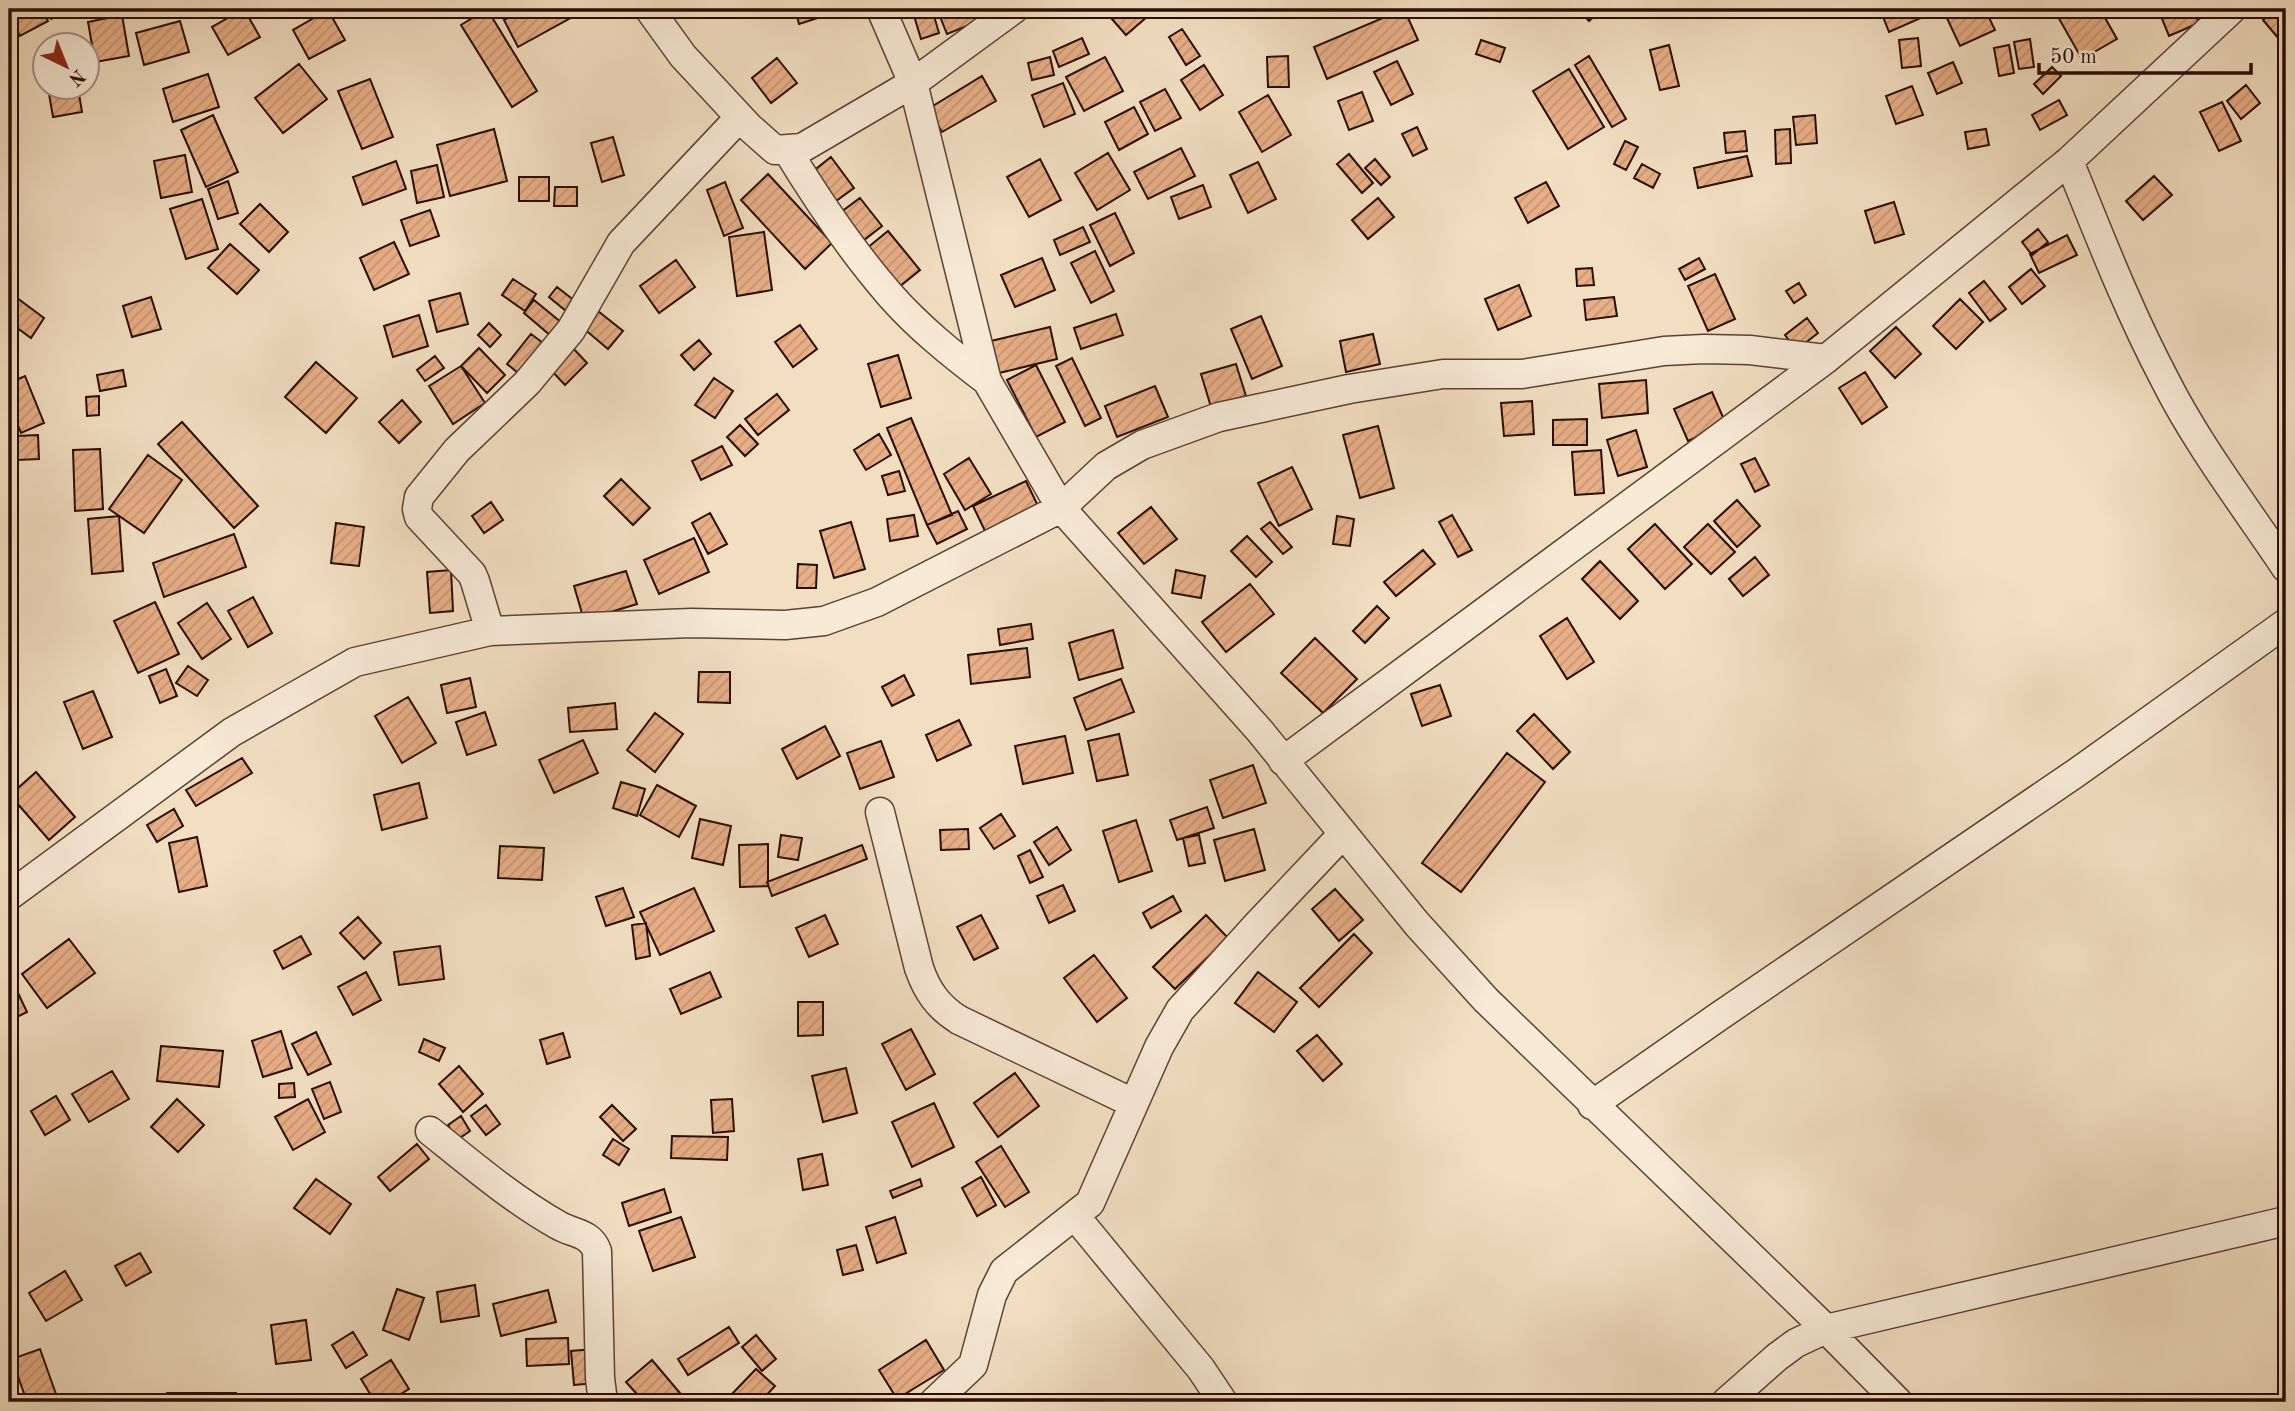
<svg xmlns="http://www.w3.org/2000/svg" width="2295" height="1411" font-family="'Old Standard TT',serif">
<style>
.building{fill:url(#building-hatch);stroke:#280d04;stroke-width:2}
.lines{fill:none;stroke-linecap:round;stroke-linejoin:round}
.street-casing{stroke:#5a4234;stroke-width:31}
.street{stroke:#f7ead7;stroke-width:28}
</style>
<defs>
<pattern id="building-hatch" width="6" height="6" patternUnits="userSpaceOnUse" patternTransform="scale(1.75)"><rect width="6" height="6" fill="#e8af88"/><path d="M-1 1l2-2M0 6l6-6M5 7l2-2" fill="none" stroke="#c79574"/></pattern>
</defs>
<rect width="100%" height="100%" fill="#f2dfc2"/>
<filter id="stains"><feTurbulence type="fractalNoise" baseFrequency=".00286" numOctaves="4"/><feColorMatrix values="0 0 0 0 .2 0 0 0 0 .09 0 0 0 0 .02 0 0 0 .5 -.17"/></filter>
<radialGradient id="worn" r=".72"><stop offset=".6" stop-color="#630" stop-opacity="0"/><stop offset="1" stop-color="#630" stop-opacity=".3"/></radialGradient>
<path class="building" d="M9,9H41L48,21L20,36L9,15Z
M47,9H75L51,19Z
M244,9L260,37L228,55L212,27Z
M487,9L537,91L512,107L461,25Z
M524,9H570L574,16L518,47L504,20Z
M730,9H748L737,17Z
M795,9H846L799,24Z
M912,9H932L939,33L921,39Z
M952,9H989L992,16L947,34L939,14Z
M1103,9H1156L1126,35Z
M1404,9L1418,40L1327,79L1314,47Z
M1578,9H1602L1589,21Z
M1880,9H1928L1930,14L1889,32Z
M1956,9H1985L1995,30L1960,46L1945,14Z
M2055,9H2100L2117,39L2082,59L2054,10Z
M2158,9H2193L2199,23L2169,36Z
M2276,9H2286V32L2279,39L2263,20Z
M328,10L345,40L309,59L293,30Z
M122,15L129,56L95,62L88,22Z
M180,21L189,52L144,65L136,33Z
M1182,29L1200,56L1186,65L1169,37Z
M1082,38L1089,54L1059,67L1053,51Z
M1918,38L1921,66L1902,68L1899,40Z
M2030,39L2034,67L2019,69L2014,42Z
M1481,40L1505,48L1500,62L1476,54Z
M1669,45L1679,86L1660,90L1650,50Z
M2009,45L2014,73L1999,76L1994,48Z
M1288,56L1289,87H1268L1267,57Z
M1589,56L1626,119L1612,127L1575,65Z
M1050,57L1054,75L1032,80L1028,63Z
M1105,57L1123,91L1084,111L1066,77Z
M777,58L797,83L771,103L752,78Z
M1397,61L1413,94L1391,105L1374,72Z
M1953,62L1962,83L1937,94L1928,73Z
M299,64L327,99L283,133L255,98Z
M1204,65L1223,95L1200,110L1181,80Z
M2052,67L2061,76L2043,94L2034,84Z
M1569,69L1604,127L1568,149L1533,91Z
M208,74L219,107L173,122L163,89Z
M982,76L996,101L942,132L928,109Z
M370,79L393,137L362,149L338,91Z
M1063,83L1075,114L1044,127L1032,95Z
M2246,85L2260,103L2241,119L2227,101Z
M1912,86L1923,115L1896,124L1886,96Z
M48,88H78L82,112L53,117Z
M1165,89L1181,118L1155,131L1140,102Z
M1362,92L1373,121L1349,130L1338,101Z
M1268,95L1291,135L1262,152L1239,112Z
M2059,100L2067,115L2040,130L2032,115Z
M2222,102L2241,141L2219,151L2200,112Z
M1134,107L1148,134L1119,150L1105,122Z
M213,115L238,172L206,187L181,130Z
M1815,115L1817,143L1796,145L1793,117Z
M1417,127L1427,149L1413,156L1402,134Z
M494,129L507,181L450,196L437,145Z
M1790,129L1791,163L1776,164L1775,130Z
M1986,129L1989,145L1968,149L1965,132Z
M1745,131L1747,151L1726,153L1724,133Z
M613,137L624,175L602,182L591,143Z
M1625,141L1638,147L1626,170L1614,164Z
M1181,148L1195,176L1148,199L1134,172Z
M1108,153L1130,190L1097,210L1075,173Z
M1349,154L1373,183L1362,193L1337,164Z
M185,155L192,192L161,198L154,161Z
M1747,156L1752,176L1698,188L1694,168Z
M831,157L854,188L829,206L807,176Z
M1040,159L1061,200L1029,217L1007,177Z
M1375,159L1390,177L1381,185L1365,168Z
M396,161L406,189L363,205L353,177Z
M1258,162L1276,199L1248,213L1230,175Z
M1642,164L1660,174L1653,188L1634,178Z
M437,165L444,197L417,203L411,171Z
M768,174L832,243L805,269L741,200Z
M2154,176L2172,195L2143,220L2126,201Z
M519,177H549V201H519Z
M228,181L238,213L218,219L208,189Z
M725,182L743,228L724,236L707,190Z
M1546,182L1559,206L1528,223L1515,198Z
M1203,185L1211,207L1179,219L1171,197Z
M555,187H577V206H554Z
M860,198L882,226L859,244L837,215Z
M1378,198L1394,217L1368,239L1352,220Z
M202,199L218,249L186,259L170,209Z
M1894,202L1904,234L1875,243L1865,211Z
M260,204L288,232L269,252L240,224Z
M430,210L439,236L410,246L401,220Z
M1115,213L1134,253L1110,266L1090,225Z
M1083,227L1090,242L1060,255L1054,240Z
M2038,229L2048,242L2032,255L2022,242Z
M888,231L920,270L894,291L861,253Z
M764,232L772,290L737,296L729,237Z
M2067,235L2077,255L2039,273L2030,254Z
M394,242L409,274L374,290L360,258Z
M230,244L259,270L237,294L208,268Z
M1095,251L1114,291L1091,303L1071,263Z
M1042,258L1055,290L1015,307L1001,275Z
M1699,258L1705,269L1685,280L1679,269Z
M676,260L695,287L659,313L640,286Z
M1592,268L1594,285L1577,286L1576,269Z
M2031,269L2045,286L2022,304L2009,287Z
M1715,274L1735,319L1708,331L1688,286Z
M513,279L536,294L525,311L502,295Z
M1984,281L2006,309L1990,321L1969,293Z
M1799,283L1806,295L1794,303L1786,291Z
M1519,285L1531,316L1498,330L1485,299Z
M557,287L580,305L572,316L549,297Z
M9,292L44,318L31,338L9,322Z
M460,293L468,324L437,332L429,301Z
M151,297L161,329L132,337L123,306Z
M1614,297L1617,316L1586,320L1584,300Z
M1960,299L1983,322L1956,349L1933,326Z
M534,300L568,328L557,341L524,313Z
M598,311L623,331L608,349L583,328Z
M1116,314L1123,335L1081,349L1074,328Z
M419,315L428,346L393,357L384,326Z
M1261,316L1282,366L1252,379L1231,329Z
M1807,318L1818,333L1796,350L1785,335Z
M489,323L501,335L490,347L478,335Z
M800,325L817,349L793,367L775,342Z
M1050,327L1057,359L999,373L991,341Z
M1896,327L1921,354L1895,378L1870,351Z
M531,334L547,346L523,377L507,364Z
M1373,334L1380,364L1346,372L1340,341Z
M699,340L711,354L694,370L681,355Z
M572,347L587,363L565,385L550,369Z
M479,348L505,375L487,393L461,366Z
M898,355L911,398L881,407L868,364Z
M435,356L444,368L425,381L417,370Z
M1072,358L1101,418L1085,426L1056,366Z
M316,362L357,398L326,433L285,397Z
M1236,364L1246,396L1211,407L1201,374Z
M1036,365L1065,422L1036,437L1007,380Z
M461,366L485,403L453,424L429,386Z
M123,370L126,386L100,391L97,375Z
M1865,372L1887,407L1862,424L1839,388Z
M25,376L44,423L21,433L9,402V383Z
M714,378L733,391L715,418L695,405Z
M1646,380L1648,413L1602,418L1599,384Z
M1155,386L1168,417L1117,437L1105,406Z
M1712,392L1726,424L1688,441L1674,409Z
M777,394L789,410L758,435L745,419Z
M99,396V415L87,416L86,397Z
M402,400L421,422L399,443L379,422Z
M1532,401L1534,434L1504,436L1501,403Z
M911,418L952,515L927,525L887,428Z
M1587,419V445H1553V420Z
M182,422L258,506L234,528L158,444Z
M740,425L758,444L745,456L727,437Z
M1378,426L1394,488L1360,498L1343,435Z
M1636,430L1647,467L1618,476L1607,440Z
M879,434L891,455L866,470L854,450Z
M38,435L39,459L17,460L16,436Z
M9,446L14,468L9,469Z
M722,446L732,465L701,480L692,461Z
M100,449L103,509L75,511L73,450Z
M1601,450L1604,493L1575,495L1572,452Z
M148,455L182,480L144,533L109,509Z
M969,458L991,494L965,510L944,474Z
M1755,458L1769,485L1755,492L1741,464Z
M1292,467L1312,509L1279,526L1258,483Z
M899,471L905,491L888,495L882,476Z
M621,479L650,508L633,525L604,496Z
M1026,481L1038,506L985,531L973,506Z
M1737,500L1760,526L1737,547L1714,521Z
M491,502L503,520L484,533L472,516Z
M1151,507L1177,539L1144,564L1118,533Z
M958,511L967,529L937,544L927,525Z
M710,513L727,544L708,554L692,523Z
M914,515L918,536L890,541L887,519Z
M1452,515L1472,550L1458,557L1439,522Z
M119,516L123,571L92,574L88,519Z
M1337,516L1354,519L1350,546L1333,544Z
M851,522L865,569L834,578L820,531Z
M1270,522L1292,547L1283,554L1261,529Z
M336,523L364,527L359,566L331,563Z
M1655,524L1692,564L1665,589L1628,549Z
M1708,524L1735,552L1711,574L1684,547Z
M234,534L246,567L164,597L153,563Z
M1247,536L1272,562L1256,577L1231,551Z
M694,538L709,572L659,594L644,560Z
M1423,550L1435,564L1396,596L1384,582Z
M1755,557L1769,575L1743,596L1729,579Z
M1600,561L1638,601L1620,619L1582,579Z
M798,564L817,565L816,588H797Z
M451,570L453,611L430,613L427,572Z
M1176,570L1205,576L1201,598L1172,593Z
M626,571L637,604L584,620L574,586Z
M1250,584L1274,614L1226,652L1202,622Z
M253,597L272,633L248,647L228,611Z
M155,602L179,654L138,673L114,621Z
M207,603L231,639L202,659L178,623Z
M1377,606L1389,618L1365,643L1353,631Z
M1567,618L1594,662L1567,679L1540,636Z
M1031,624L1033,639L1000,645L998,629Z
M1113,630L1123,668L1079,680L1069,643Z
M1315,638L1357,679L1323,713L1281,673Z
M1027,648L1030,677L971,684L968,655Z
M188,666L208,680L197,696L176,683Z
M166,669L177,696L160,703L149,676Z
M699,672H730V703L698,702Z
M904,675L914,695L892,706L882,687Z
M470,678L476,707L447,713L441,685Z
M1121,679L1134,712L1086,730L1074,698Z
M1440,685L1451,716L1422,726L1411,694Z
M93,691L112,737L83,749L64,702Z
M408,697L436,743L402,763L375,716Z
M615,703L617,729L570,732L568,708Z
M485,712L496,745L467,755L456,722Z
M655,713L683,734L655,772L627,750Z
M1534,714L1570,752L1553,769L1517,731Z
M959,720L971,745L937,761L926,735Z
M825,726L840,756L797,779L782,749Z
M1119,734L1128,775L1097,781L1088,741Z
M1065,736L1073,773L1023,784L1015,746Z
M583,740L598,773L554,793L539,760Z
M881,741L894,777L860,789L847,753Z
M1507,753L1545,782L1461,892L1422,863Z
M242,758L252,773L196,806L186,790Z
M1253,765L1266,803L1223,818L1210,780Z
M36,772L75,817L49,840L10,795Z
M621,782L645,789L637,816L613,808Z
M419,783L427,818L382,830L374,795Z
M657,785L696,806L679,837L640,815Z
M1207,807L1214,828L1177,840L1170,820Z
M174,809L183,826L157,842L147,825Z
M1001,814L1015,836L994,849L980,828Z
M700,819L731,826L723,865L692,858Z
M1136,820L1152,871L1119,882L1103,831Z
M1057,827L1071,850L1049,865L1034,842Z
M968,829L969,849L941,850L940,830Z
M1254,829L1265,870L1225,881L1214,840Z
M781,835L802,838L798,860L778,857Z
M1199,835L1205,863L1189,866L1183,838Z
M197,837L207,886L179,892L169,843Z
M768,844V886L740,887L739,845Z
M862,845L867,859L772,896L767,882Z
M500,846L544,848L542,880L498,878Z
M1030,850L1043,877L1030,883L1018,856Z
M1063,885L1075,911L1049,923L1037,896Z
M623,888L634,917L606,926L596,897Z
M694,888L714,931L660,955L640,912Z
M1335,889L1363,920L1339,941L1312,909Z
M1173,896L1181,911L1151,928L1143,913Z
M825,915L838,944L809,957L796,928Z
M981,915L998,948L974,960L957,927Z
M1206,915L1228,938L1175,989L1153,967Z
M358,917L381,943L364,959L340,933Z
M646,923L650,956L636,959L632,925Z
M1354,934L1372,953L1319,1007L1300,988Z
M301,936L311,954L283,969L274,951Z
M69,939L95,973L47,1008L22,974Z
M440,946L444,979L399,985L394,952Z
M1094,955L1127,998L1097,1022L1064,978Z
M366,972L381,1000L353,1015L338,987Z
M710,972L721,997L681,1014L670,989Z
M1258,972L1297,1002L1274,1032L1235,1003Z
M11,978L27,1012L9,1021V979Z
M798,1002H823V1035L798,1036Z
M911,1029L935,1074L906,1090L882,1044Z
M281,1031L292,1068L263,1077L252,1041Z
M316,1032L331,1064L308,1075L292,1044Z
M563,1033L570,1057L547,1064L540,1040Z
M1317,1035L1342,1064L1323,1081L1297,1051Z
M424,1039L445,1048L439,1061L419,1052Z
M161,1046L223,1051L219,1087L157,1081Z
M459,1066L483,1094L463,1112L439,1084Z
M846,1068L857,1113L823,1122L812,1076Z
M112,1071L129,1099L89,1122L72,1094Z
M1015,1073L1039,1106L998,1137L974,1103Z
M330,1082L341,1112L324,1119L312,1089Z
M294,1083L295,1097L279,1098V1084Z
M56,1096L70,1120L45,1135L31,1111Z
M177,1099L204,1125L178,1152L151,1127Z
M308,1099L325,1132L293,1150L275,1117Z
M732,1099L734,1131L713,1133L711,1100Z
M934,1103L954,1147L912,1167L892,1122Z
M486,1105L500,1124L486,1135L471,1116Z
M612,1105L636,1129L623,1141L600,1117Z
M461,1116L470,1131L457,1140L448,1125Z
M672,1136L728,1137L727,1160L671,1158Z
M613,1139L629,1149L619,1165L603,1155Z
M417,1144L429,1159L390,1191L378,1177Z
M1001,1146L1029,1192L1005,1207L976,1162Z
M822,1154L828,1185L803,1190L798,1159Z
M981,1177L996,1205L977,1216L962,1188Z
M316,1179L351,1204L330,1234L294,1208Z
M920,1179L922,1186L893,1198L890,1191Z
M664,1189L671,1212L629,1226L622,1203Z
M681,1217L695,1257L653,1271L639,1231Z
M895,1217L906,1253L877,1263L866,1227Z
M856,1245L863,1270L843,1275L837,1250Z
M140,1253L151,1272L126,1286L115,1266Z
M65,1271L82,1300L46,1321L29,1293Z
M475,1285L479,1316L441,1322L437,1292Z
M397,1289L424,1298L409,1340L383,1330Z
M548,1290L556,1322L501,1336L493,1304Z
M9,1293H10L15,1321L9,1323Z
M306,1320L311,1360L276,1364L271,1325Z
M729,1327L739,1343L688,1375L678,1359Z
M353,1332L367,1355L346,1368L332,1345Z
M756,1335L776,1359L762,1371L742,1347Z
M568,1338L569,1364L527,1366L526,1339Z
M926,1340L944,1370L897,1399L879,1370Z
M40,1349L57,1397L44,1402H27L12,1359Z
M593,1349L596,1383L574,1385L571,1351Z
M391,1360L409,1389L388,1402H375L361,1379Z
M652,1360L685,1399L682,1402H644L626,1382Z
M756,1369L775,1386L760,1402H739L731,1395Z
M167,1393H236V1402H167Z"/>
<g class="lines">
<g class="street-casing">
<path id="street" d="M649,9L683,56L749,127L775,150L802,148L913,83L1014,9
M881,9L913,83L987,381L1061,508L1259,730L1417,924L1486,1000L1826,1329L1898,1402
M787,150C818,201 851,250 890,295C919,328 953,355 987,381
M2069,161C2099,235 2128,310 2165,380C2197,444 2246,508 2286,568
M490,631L475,581L472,574L419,517L417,509L419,497L457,450L527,383L571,330L621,243L739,118
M1283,761L1826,359L2069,161L2232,9
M880,812L919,968C927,991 938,1007 959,1020L1133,1103
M9,896L232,732L355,662L490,631L691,623L785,625L824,621L877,602L1061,508L1106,466L1142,445L1219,417L1349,389L1443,374H1522L1664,351L1704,349L1750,350L1826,359
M1592,1105L1718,1017L2076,773L2286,623
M430,1131C471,1164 512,1199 558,1225C573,1234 590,1232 597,1251L600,1378L603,1402
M1075,1216L1201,1369L1223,1402
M934,1402L973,1365L992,1295L1004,1271L1090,1203L1159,1047L1180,1010L1257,925L1342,835
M1726,1402L1777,1357L1796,1343L1826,1329L2286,1221"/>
</g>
<use href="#street" class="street"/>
</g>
<rect width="2295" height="1411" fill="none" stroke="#f2dfc2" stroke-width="35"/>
<rect x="10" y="10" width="2274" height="1390" fill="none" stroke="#280d04" stroke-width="3.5"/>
<rect x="18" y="18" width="2260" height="1376" fill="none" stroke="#280d04" stroke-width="2"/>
<g transform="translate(66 66) rotate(137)"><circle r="33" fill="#f7ead7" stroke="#a49283" stroke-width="2"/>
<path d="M0-5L12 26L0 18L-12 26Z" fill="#8f2418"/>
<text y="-10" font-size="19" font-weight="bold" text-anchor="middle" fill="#280d04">N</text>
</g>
<path d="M2039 63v10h212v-10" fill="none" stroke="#280d04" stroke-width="3.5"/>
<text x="2050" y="63" font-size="21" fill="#280d04" stroke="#f7ead7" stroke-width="5" paint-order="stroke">50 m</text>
<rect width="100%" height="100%" filter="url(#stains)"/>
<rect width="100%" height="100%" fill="url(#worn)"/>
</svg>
